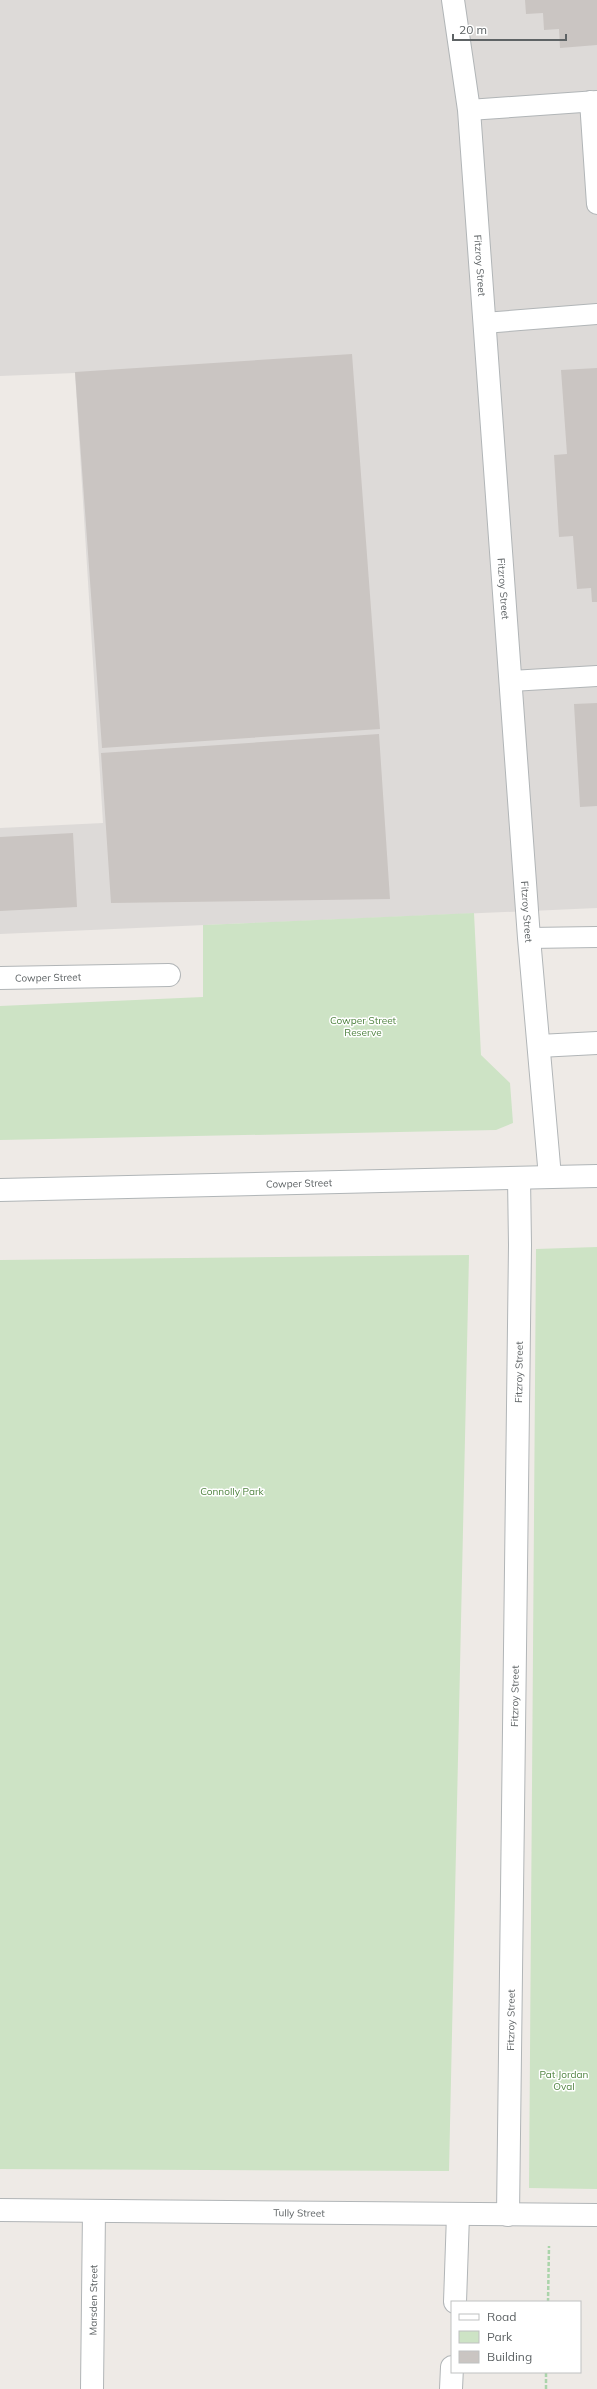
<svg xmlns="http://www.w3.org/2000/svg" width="597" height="2389" font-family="Mulish,sans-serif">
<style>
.industrial{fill:#dddad8}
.green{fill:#cde3c5}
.building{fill:#cac5c2}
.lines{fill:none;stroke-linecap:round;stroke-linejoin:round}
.lane-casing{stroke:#b1b5b7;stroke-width:22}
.street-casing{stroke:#b1b5b7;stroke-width:24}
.secondary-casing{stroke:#b0b5b7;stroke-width:24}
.path{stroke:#aad4aa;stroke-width:2.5;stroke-dasharray:4 2;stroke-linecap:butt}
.lane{stroke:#fff;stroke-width:20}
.street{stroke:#fff;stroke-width:22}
.secondary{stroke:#fff;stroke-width:22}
.labels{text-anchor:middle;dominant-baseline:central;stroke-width:3;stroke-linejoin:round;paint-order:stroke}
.street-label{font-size:10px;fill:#5e6365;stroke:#fff}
.park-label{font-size:10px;fill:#4e823f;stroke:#fff}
</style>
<rect width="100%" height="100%" fill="#eeeae6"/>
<path class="industrial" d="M0,0H597V908L0,934V828L103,823L75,373L0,376Z"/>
<path class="green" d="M474,913L481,1055L510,1083L513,1123L496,1130L0,1140V1006L203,997V925Z
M597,1247V2189L529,2188L536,1249Z
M469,1255L449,2171L0,2169V1260Z"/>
<path class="building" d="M525,0H597V45L560,48L559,29L544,30L543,13L526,14Z
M352,354L380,729L102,748L75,372Z
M597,368V602H592L591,588L577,589L573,536L559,537L554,455L567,454L561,370Z
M597,703V806L580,807L574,704Z
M379,734L390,899L111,903L101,753Z
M73,833L77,907L0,911V837Z"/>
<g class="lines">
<g class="lane-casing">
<path id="lane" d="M590,101L597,204
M469,110L597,101
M484,323L597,314
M511,681L597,676
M529,938L597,937"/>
</g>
<g class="street-casing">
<g id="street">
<path id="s1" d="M453,0L469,110L529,938L550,1177"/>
<path id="s2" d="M0,978L169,975"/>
<path d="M539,1046L597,1043"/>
<path id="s3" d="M0,2210L597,2215"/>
<path id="s4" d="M508,2215L520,1245L519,1178"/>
<path d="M455,2302L458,2215"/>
<path id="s5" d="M92,2389L94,2211"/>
<path d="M451,2389L452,2367"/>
</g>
</g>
<g class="secondary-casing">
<g id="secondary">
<path id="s6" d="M0,1190L597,1176"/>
</g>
</g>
<path class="path" d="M548,2302L549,2246
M546,2389V2372"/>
<use href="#lane" class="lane"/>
<use href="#street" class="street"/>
<use href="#secondary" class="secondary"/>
</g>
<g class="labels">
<g class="street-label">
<text stroke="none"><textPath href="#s1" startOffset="267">Fitzroy Street</textPath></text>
<text stroke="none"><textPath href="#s1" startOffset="591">Fitzroy Street</textPath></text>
<text stroke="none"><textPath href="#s1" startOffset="915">Fitzroy Street</textPath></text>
<text stroke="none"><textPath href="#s2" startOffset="48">Cowper Street</textPath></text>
<text stroke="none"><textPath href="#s6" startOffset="299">Cowper Street</textPath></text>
<text stroke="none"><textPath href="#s4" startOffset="843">Fitzroy Street</textPath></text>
<text stroke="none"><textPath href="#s4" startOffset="519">Fitzroy Street</textPath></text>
<text stroke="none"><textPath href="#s4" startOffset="195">Fitzroy Street</textPath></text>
<text stroke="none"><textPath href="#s3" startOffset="299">Tully Street</textPath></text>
<text stroke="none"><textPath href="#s5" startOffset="89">Marsden Street</textPath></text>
</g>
<g class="park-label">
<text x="363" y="1020">Cowper Street<tspan x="363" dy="12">Reserve</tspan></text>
<text x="232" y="1491">Connolly Park</text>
<text x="564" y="2074">Pat Jordan<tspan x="564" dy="12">Oval</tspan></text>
</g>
</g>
<rect x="451" y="2301" width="130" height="72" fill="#ffffff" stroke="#bfc1c1"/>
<rect x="459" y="2314" width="20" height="6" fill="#ffffff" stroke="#bfc1c1"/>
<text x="487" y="2321" font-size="12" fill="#5e6365">Road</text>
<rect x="459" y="2331" width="20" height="12" fill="#cde3c5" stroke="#bfc1c1"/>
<text x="487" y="2341" font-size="12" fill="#5e6365">Park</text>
<rect x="459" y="2351" width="20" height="12" fill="#cac5c2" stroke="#bfc1c1"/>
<text x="487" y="2361" font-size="12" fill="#5e6365">Building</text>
<path d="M453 34v6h113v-6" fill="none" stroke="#5e6365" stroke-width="2"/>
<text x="459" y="34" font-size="12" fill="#5e6365" stroke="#ffffff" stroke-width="3" paint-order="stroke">20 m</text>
</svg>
